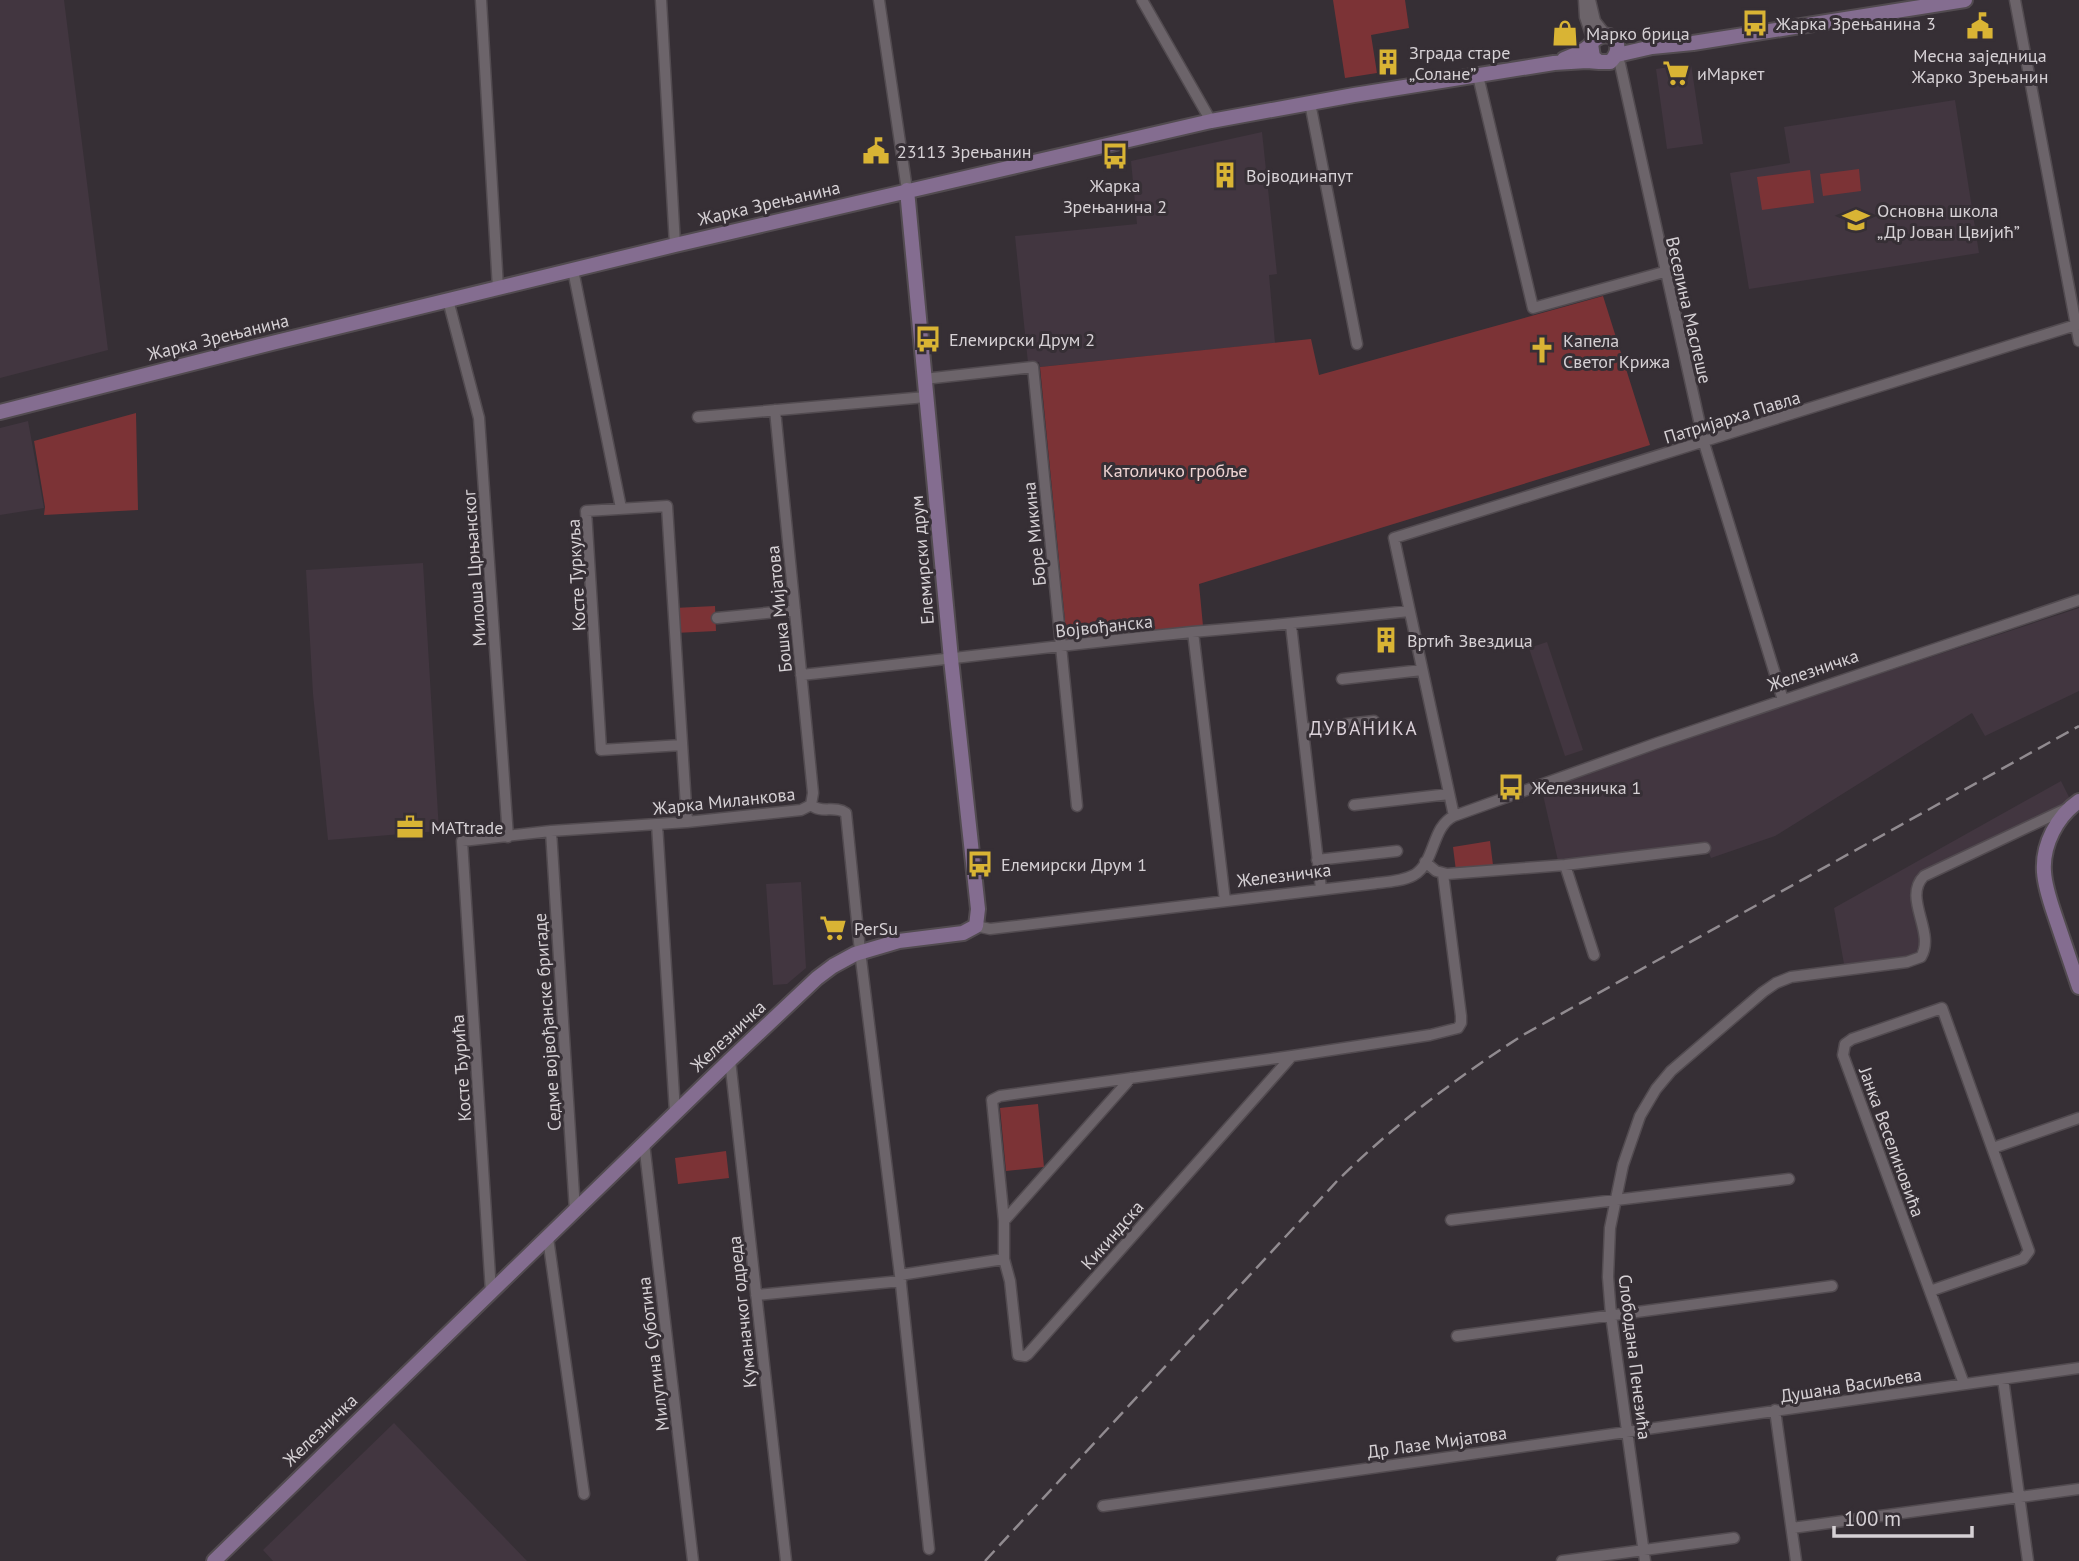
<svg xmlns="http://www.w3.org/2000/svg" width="2079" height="1561" font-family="'PT Sans',sans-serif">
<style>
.built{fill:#423640}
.green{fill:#7c3336}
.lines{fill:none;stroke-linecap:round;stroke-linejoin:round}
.street-casing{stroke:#524b50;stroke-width:13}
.secondary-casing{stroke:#524b50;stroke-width:18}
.street{stroke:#6c646a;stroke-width:10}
.secondary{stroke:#846d90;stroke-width:14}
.rail{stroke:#918b90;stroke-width:2.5;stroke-dasharray:14 7;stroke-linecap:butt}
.labels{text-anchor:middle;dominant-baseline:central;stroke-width:6;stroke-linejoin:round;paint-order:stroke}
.poi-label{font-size:18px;fill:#d6d1d5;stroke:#362f35;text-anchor:start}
.street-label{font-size:18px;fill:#d6d1d5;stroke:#362f35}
.park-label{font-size:18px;fill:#eed3d2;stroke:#362f35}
.neighbourhood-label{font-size:19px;letter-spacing:2px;fill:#dcd2da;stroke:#362f35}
</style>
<rect width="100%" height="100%" fill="#362f35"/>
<path class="built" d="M0,0H64L108,350L0,378Z
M1691,64L1703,144L1667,149L1656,69Z
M1955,100L1979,253L1749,289L1730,173L1790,163L1784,127Z
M1262,132L1277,274L1269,275L1275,343L1040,367L1039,362L1028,363L1015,236L1137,224L1131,161Z
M28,421L44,508L0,515V428Z
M423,563L439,831L328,840L313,694L306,570Z
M2079,608V691L1985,736L1972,713L1775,836L1711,858L1704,842L1558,861L1541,786Z
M1547,642L1583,750L1565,756L1529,648Z
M2061,781L2072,803L1922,871L1916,878L1911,893L1920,942L1916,953L1908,956L1844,964L1834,908Z
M801,882L806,968L787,984L773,985L766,884Z
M394,1423L527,1561H273L263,1550Z"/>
<path class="green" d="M1333,0H1405L1409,28L1371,35L1377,73L1345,78Z
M1859,169L1861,191L1823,196L1820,174Z
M1810,170L1814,203L1762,210L1757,177Z
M1603,296L1650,445L1199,584L1203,626L1067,641L1040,367L1311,339L1319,375Z
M136,413L138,510L44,515L45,507L34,441Z
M715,606L716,631L675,633L674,608Z
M1490,841L1493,865L1456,871L1453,847Z
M1038,1104L1044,1167L1006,1171L1000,1108Z
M726,1151L729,1178L678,1184L675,1158Z"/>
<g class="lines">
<g class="street-casing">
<path id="street" d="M481,0L498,288
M661,0L675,245
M879,0L907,190
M1142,0L1211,121
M1584,0L1585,17L1593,41
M1590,0L1595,21L1606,35
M2015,0L2079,341
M1616,56L1620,64L1704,443L1783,700
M1478,76L1533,308L1664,272
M1310,103L1357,344
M573,270L621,508
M448,300L479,418L508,837
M924,379L1033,367L1077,806
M775,410L813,793L811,805
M698,417L926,397
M717,618L795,610
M1291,625L1321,889
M1193,632L1225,901
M801,675C932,661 1062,645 1192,632C1265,626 1337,619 1409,611
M1342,679L1422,670
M1303,729L1374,721
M682,745L601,750L586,511L667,506L687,822
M811,805C821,814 835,805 846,813L860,951L900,1275L929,1549
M1354,805L1449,794
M1454,816L1394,538L2079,324
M657,824L675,1112
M551,831L575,1211
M1317,860L1397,851
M1425,862L1436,871L1447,874L1565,865L1705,848
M1565,865L1594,955
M976,926L990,929L1370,884C1384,882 1401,882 1414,875C1436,862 1431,827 1454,816L1657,743L2079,600
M1292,1056L1028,1354L1025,1356L1018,1355L1010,1281L1004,1259V1221L992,1100L1000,1096L1292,1056L1430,1035L1458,1028L1461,1023V1016L1443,874
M730,1060L786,1561
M644,1143L693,1561
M1993,1148L2079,1118
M1451,1220L1789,1179
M1004,1221L1131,1078
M548,1238L584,1494
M900,1275L1004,1259
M1930,1291L2023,1259L2029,1251L1942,1008L1852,1039L1845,1044L1843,1055L1964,1384
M491,1292L462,841L551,831L687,822L801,810L811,805
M756,1295L901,1281
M1457,1336L1832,1286
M2003,1379L2028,1561
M1775,1410L1796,1561
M1103,1506L2079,1368
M1792,1528L2079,1489
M1562,1561L1734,1538
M1645,1561L1611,1315L1608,1277L1610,1228L1623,1165L1640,1116L1656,1089L1671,1071L1763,992L1776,983L1791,977L1907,962L1921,957C1936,932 1902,898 1924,876L2068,808"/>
</g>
<g class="secondary-casing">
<path id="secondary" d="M1617,55L1652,47L1693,43L1965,0
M1564,59C1572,56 1583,52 1589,46C1593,42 1595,37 1602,36C1619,32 1622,52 1610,62H1599L1593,57L1591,44
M0,412L276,342L675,245L1211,121L1354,95L1554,63L1587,61L1599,62
M2079,801C2057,816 2042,845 2044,872C2045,888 2051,904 2056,919C2064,942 2071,964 2079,987
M214,1561L730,1060L817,978L833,966L855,954L899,941L963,933L976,926L978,909L951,659L907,190"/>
</g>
<use href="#street" class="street"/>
<use href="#secondary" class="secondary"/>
<path class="rail" d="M985,1561L1338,1180C1394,1125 1456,1078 1523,1035L2079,726"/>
</g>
<defs>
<g id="bus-bare" transform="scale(2.1)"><path d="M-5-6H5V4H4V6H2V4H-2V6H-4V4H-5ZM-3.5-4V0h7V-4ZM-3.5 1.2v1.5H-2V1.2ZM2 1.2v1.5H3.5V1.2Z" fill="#d9b434" stroke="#362f35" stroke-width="2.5" paint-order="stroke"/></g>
<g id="civic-bare" transform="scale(2.1)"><path d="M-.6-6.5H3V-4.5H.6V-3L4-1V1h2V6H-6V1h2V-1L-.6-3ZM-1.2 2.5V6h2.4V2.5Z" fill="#d9b434" stroke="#362f35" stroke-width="2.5" paint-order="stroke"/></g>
<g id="shop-bare" transform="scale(2.1)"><path d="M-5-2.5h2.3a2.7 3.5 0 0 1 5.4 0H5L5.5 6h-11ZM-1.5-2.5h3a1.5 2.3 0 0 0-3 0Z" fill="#d9b434" stroke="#362f35" stroke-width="2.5" paint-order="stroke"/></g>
<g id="building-bare" transform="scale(2.1)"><path d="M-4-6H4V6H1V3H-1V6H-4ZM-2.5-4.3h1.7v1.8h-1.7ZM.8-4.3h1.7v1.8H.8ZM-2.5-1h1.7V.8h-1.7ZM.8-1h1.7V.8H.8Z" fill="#d9b434" stroke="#362f35" stroke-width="2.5" paint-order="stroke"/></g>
<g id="supermarket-bare" transform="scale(2.1)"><path d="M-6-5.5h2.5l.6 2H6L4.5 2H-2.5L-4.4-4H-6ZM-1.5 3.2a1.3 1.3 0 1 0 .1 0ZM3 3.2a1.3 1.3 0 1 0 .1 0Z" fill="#d9b434" stroke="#362f35" stroke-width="2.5" paint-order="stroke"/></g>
<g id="school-bare" transform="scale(2.1)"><path d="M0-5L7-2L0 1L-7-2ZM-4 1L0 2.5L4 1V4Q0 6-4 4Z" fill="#d9b434" stroke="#362f35" stroke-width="2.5" paint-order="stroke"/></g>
<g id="church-bare" transform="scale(2.1)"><path d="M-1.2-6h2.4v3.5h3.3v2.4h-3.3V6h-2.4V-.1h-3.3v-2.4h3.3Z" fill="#d9b434" stroke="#362f35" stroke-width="2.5" paint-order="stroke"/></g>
<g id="office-bare" transform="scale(2.1)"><path d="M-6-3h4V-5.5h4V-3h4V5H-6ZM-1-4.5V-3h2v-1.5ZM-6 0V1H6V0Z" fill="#d9b434" stroke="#362f35" stroke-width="2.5" paint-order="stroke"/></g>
</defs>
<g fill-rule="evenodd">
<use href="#bus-bare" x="1755" y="23"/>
<use href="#civic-bare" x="1980" y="26"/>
<use href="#shop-bare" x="1565" y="33"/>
<use href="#building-bare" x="1388" y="62"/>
<use href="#supermarket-bare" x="1676" y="73"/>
<use href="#civic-bare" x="876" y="151"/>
<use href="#bus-bare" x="1115" y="156"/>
<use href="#building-bare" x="1225" y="175"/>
<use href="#school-bare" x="1856" y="220"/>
<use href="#bus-bare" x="928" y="339"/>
<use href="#church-bare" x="1542" y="350"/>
<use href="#building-bare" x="1386" y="640"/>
<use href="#bus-bare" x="1511" y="787"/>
<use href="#office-bare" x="410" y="827"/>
<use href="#bus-bare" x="980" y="864"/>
<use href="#supermarket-bare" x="833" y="928"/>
</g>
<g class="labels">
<g class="poi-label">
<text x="1776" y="23">Жарка Зрењанина 3</text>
<text x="1586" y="33">Марко брица</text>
<text x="1409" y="52">Зграда старе<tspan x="1409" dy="21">„Солане”</tspan></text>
<text x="1980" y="55" text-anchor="middle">Месна заједница<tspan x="1980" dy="21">Жарко Зрењанин</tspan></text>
<text x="1697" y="73">иМаркет</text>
<text x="897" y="151">23113 Зрењанин</text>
<text x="1246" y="175">Војводинапут</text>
<text x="1115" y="185" text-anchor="middle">Жарка<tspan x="1115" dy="21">Зрењанина 2</tspan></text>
<text x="1877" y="210">Основна школа<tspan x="1877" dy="21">„Др Јован Цвијић”</tspan></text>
<text x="949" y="339">Елемирски Друм 2</text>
<text x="1563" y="340">Капела<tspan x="1563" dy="21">Светог Крижа</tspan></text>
<text x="1407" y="640">Вртић Звездица</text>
<text x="1532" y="787">Железничка 1</text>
<text x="431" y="827">MATtrade</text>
<text x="1001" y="864">Елемирски Друм 1</text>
<text x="854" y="928">PerSu</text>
</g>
<g class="street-label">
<text transform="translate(769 203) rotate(-13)">Жарка Зрењанина</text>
<text transform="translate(1689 310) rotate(77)">Веселина Маслеше</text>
<text transform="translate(218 337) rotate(-14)">Жарка Зрењанина</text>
<text transform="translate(1732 417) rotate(-17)">Патријарха Павла</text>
<text transform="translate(1034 534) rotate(-96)">Боре Микина</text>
<text transform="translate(922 560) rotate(-95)">Елемирски друм</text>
<text transform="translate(474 568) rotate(-94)">Милоша Црњанског</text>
<text transform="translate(576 575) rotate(-93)">Косте Туркуља</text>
<text transform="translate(779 609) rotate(-96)">Бошка Мијатова</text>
<text transform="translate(1104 626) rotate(-6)">Војвођанска</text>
<text transform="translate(1813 670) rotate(-19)">Железничка</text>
<text transform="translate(724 801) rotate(-6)">Жарка Миланкова</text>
<text transform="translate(1284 875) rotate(-7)">Железничка</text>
<text transform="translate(547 1022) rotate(-94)">Седме војвођанске бригаде</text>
<text transform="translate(728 1036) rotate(-43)">Железничка</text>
<text transform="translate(461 1068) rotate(-94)">Косте Ђурића</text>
<text transform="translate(1892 1142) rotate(70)">Јанка Веселиновића</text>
<text transform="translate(1112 1235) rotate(-49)">Кикиндска</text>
<text transform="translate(742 1312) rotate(-96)">Куманачког одреда</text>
<text transform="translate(653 1354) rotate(-97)">Милутина Суботина</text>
<text transform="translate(1635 1357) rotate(83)">Слободана Пенезића</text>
<text transform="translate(1851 1385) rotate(-9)">Душана Васиљева</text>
<text transform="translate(320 1430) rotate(-44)">Железничка</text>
<text transform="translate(1437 1442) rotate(-8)">Др Лазе Мијатова</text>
</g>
<g class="park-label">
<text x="1175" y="470">Католичко гробље</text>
</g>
<g class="neighbourhood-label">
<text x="1364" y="728">ДУВАНИКА</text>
</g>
</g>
<path d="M1834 1526v10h138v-10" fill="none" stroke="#d6d1d5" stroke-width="3.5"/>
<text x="1844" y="1526" font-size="21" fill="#d6d1d5" stroke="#362f35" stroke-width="5" paint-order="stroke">100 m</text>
</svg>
